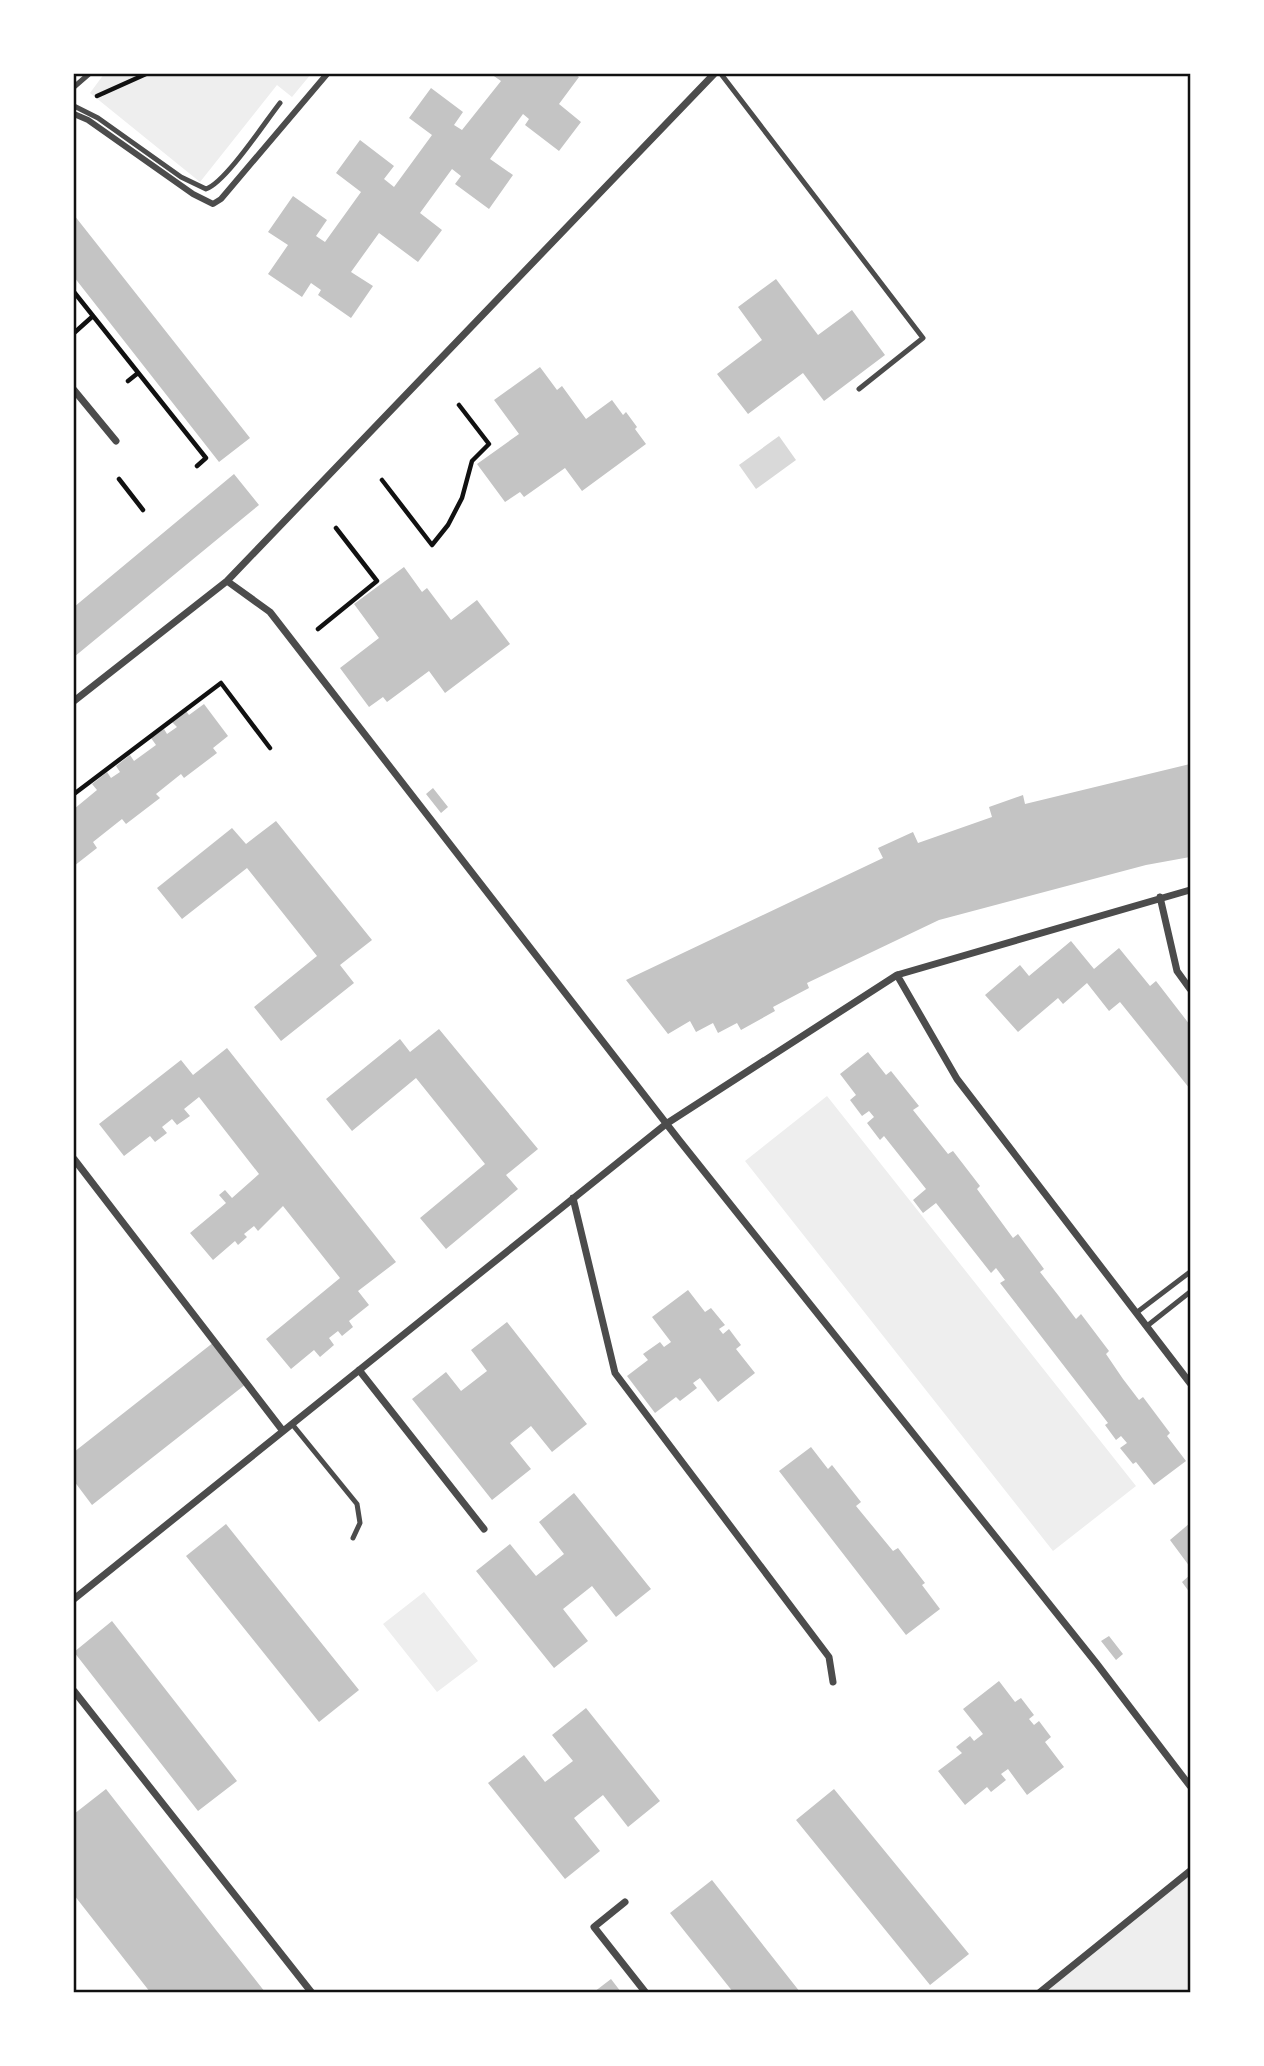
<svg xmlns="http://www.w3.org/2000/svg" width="1264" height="2066" font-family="'Source Serif 4',serif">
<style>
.green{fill:#eee}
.water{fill:#d9d9d9}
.building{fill:#c4c4c4}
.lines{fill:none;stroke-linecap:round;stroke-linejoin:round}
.path{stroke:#111;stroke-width:4.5}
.service{stroke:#4c4c4c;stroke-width:5}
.pedestrian{stroke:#4c4c4c;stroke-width:6}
.minor{stroke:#4c4c4c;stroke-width:7}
.neatline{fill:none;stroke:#111;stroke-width:2.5}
</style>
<rect width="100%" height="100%" fill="#fff"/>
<path class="green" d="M104,74H311L292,97L277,85L200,182L90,93Z
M827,1096L1136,1486L1053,1551L745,1161Z
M424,1592L478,1661L437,1692L383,1624Z
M1190,1871V1992H1039Z"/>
<path class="water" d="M779,436L796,460L756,489L739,465Z"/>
<path class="building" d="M491,74H574L579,77L559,104L581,122L559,151L525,125L529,119L523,114L490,159L513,175L489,209L455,184L461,176L452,169L420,213L442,230L418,262L379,233L351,272L373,286L351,318L318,295L321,290L311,283L302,297L268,274L288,245L268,232L293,196L327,220L316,236L325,242L361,192L336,173L360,140L394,166L384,179L394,187L432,135L409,118L431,88L463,112L454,125L462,130L501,81Z
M74,215L250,438L219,462L74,277Z
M776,279L818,335L852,310L885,355L824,401L803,373L748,414L717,374L762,340L738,307Z
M540,367L557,390L562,386L586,419L612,400L623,415L626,412L637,427L635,429L646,444L582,491L565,468L524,497L520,492L505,502L477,464L519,434L494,400Z
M234,474L259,505L74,657V607Z
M404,567L422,592L427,588L451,620L477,600L510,644L445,693L429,671L387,702L383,697L369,707L340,668L379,638L354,604Z
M204,704L228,736L213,748L217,753L184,778L181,774L156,794L160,798L126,824L122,819L93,842L97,848L74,866V809L97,790L92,784L107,772L111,778L120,772L116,766L130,755L134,761L156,745L151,738L164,729L167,734L177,727L172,722L186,711L189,715Z
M1190,764V857L1146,865L939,920L807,983L809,988L773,1007L775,1011L741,1030L737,1023L718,1033L713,1023L696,1032L690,1021L668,1034L626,980L883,858L878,848L913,832L918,843L992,817L989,807L1023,795L1025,804Z
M433,788L448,807L441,813L426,794Z
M276,821L372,940L340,965L354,983L281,1041L254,1007L317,956L247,868L182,919L157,888L232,828L246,844Z
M1071,941L1094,969L1119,948L1150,986L1156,981L1190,1025V1089L1120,1002L1109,1011L1087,983L1063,1004L1058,998L1018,1032L985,995L1020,965L1029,976Z
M439,1029L538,1149L506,1175L518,1189L446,1249L420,1218L485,1164L416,1078L352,1131L326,1099L400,1039L410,1052Z
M227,1048L396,1262L358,1291L369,1305L349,1321L353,1327L342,1336L338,1331L329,1338L334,1345L320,1357L314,1350L291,1369L266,1339L340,1278L283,1206L258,1231L254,1226L244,1234L247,1237L238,1245L235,1241L213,1260L190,1233L226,1203L219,1195L225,1190L232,1198L259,1174L199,1097L184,1109L190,1116L177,1125L172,1119L162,1127L167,1133L155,1142L150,1136L124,1156L99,1124L181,1060L193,1075Z
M868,1052L886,1075L891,1071L919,1106L913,1110L948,1154L953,1151L980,1186L977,1189L1013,1238L1018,1234L1044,1269L1040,1272L1058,1295L1076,1319L1081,1314L1109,1351L1106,1354L1123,1379L1139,1400L1143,1397L1170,1433L1167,1436L1186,1461L1154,1485L1136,1462L1133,1464L1120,1448L1127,1443L1121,1436L1116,1440L1105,1425L1108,1423L1000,1283L1005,1280L996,1268L991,1273L936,1203L923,1213L913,1200L926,1189L884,1136L880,1140L867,1123L874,1117L869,1111L862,1116L850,1100L856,1095L840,1074Z
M688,1290L705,1312L711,1308L725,1325L719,1329L723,1334L729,1329L741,1345L736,1349L755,1373L718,1402L700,1378L693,1383L697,1388L680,1401L676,1397L655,1413L627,1376L648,1360L643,1354L660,1342L664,1347L671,1342L652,1317Z
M507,1322L587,1424L552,1452L531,1426L510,1443L531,1469L492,1500L412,1399L446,1372L461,1391L487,1371L471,1350Z
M214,1342L246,1384L92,1505L74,1481V1452Z
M811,1447L828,1469L832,1465L861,1502L856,1506L893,1551L898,1548L925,1583L922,1585L940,1609L906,1635L779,1471Z
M574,1493L651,1589L616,1617L592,1586L563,1609L588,1641L554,1668L476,1571L510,1544L536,1576L564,1554L539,1522Z
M1190,1523V1567L1170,1540Z
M226,1524L359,1690L319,1722L186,1556Z
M1190,1575V1593L1182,1582Z
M112,1621L237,1781L198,1811L74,1652Z
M1109,1636L1123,1654L1116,1660L1101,1641Z
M999,1681L1015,1702L1021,1698L1034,1715L1029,1719L1034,1725L1039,1721L1051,1737L1045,1742L1064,1767L1027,1795L1008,1769L1001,1774L1006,1780L991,1792L987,1787L965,1805L938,1771L962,1753L956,1747L970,1736L974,1741L983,1734L963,1709Z
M586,1708L660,1801L628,1827L603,1795L574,1818L600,1851L565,1879L488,1783L524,1755L545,1782L573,1761L552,1735Z
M106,1789L216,1930L265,1992H150L74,1895V1814Z
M834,1789L969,1954L930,1985L796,1820Z
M712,1880L800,1992H733L670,1913Z
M611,1979L621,1992H594Z"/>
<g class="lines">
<path class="path" d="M97,96L146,74
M74,292L206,458L197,466
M74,333L93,316
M128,381L138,373
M119,479L143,510
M382,480L432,545L448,525L462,498L472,461L489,444L459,405
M318,629L377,581L336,528
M74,794L221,683L270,748"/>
<path class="service" d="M721,74L923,338L859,389
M74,87L89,74
M74,106L98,118L181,177L206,189C226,182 265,122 280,103
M1136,1313L1190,1272
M1147,1326L1190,1292
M292,1424L357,1504L360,1523L353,1538"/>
<path class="pedestrian" d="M74,114L88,120L193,194L213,204L221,199L327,74"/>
<path class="minor" d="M74,390L116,441
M227,581L270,612L679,1140L1097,1664L1190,1786
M74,701L227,581L714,74
M1160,897L1177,971L1190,989
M897,975L957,1079L1190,1383
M74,1159L283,1431
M573,1198L615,1373L829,1657L833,1682
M359,1370L484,1529
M74,1599L666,1124L897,975L1190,890
M74,1691L312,1993
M625,1902L594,1927L646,1993
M1039,1993L1190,1871"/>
</g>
<rect width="1264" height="2066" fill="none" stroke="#ffffff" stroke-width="150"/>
<rect x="75" y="75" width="1114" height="1916" class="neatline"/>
</svg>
